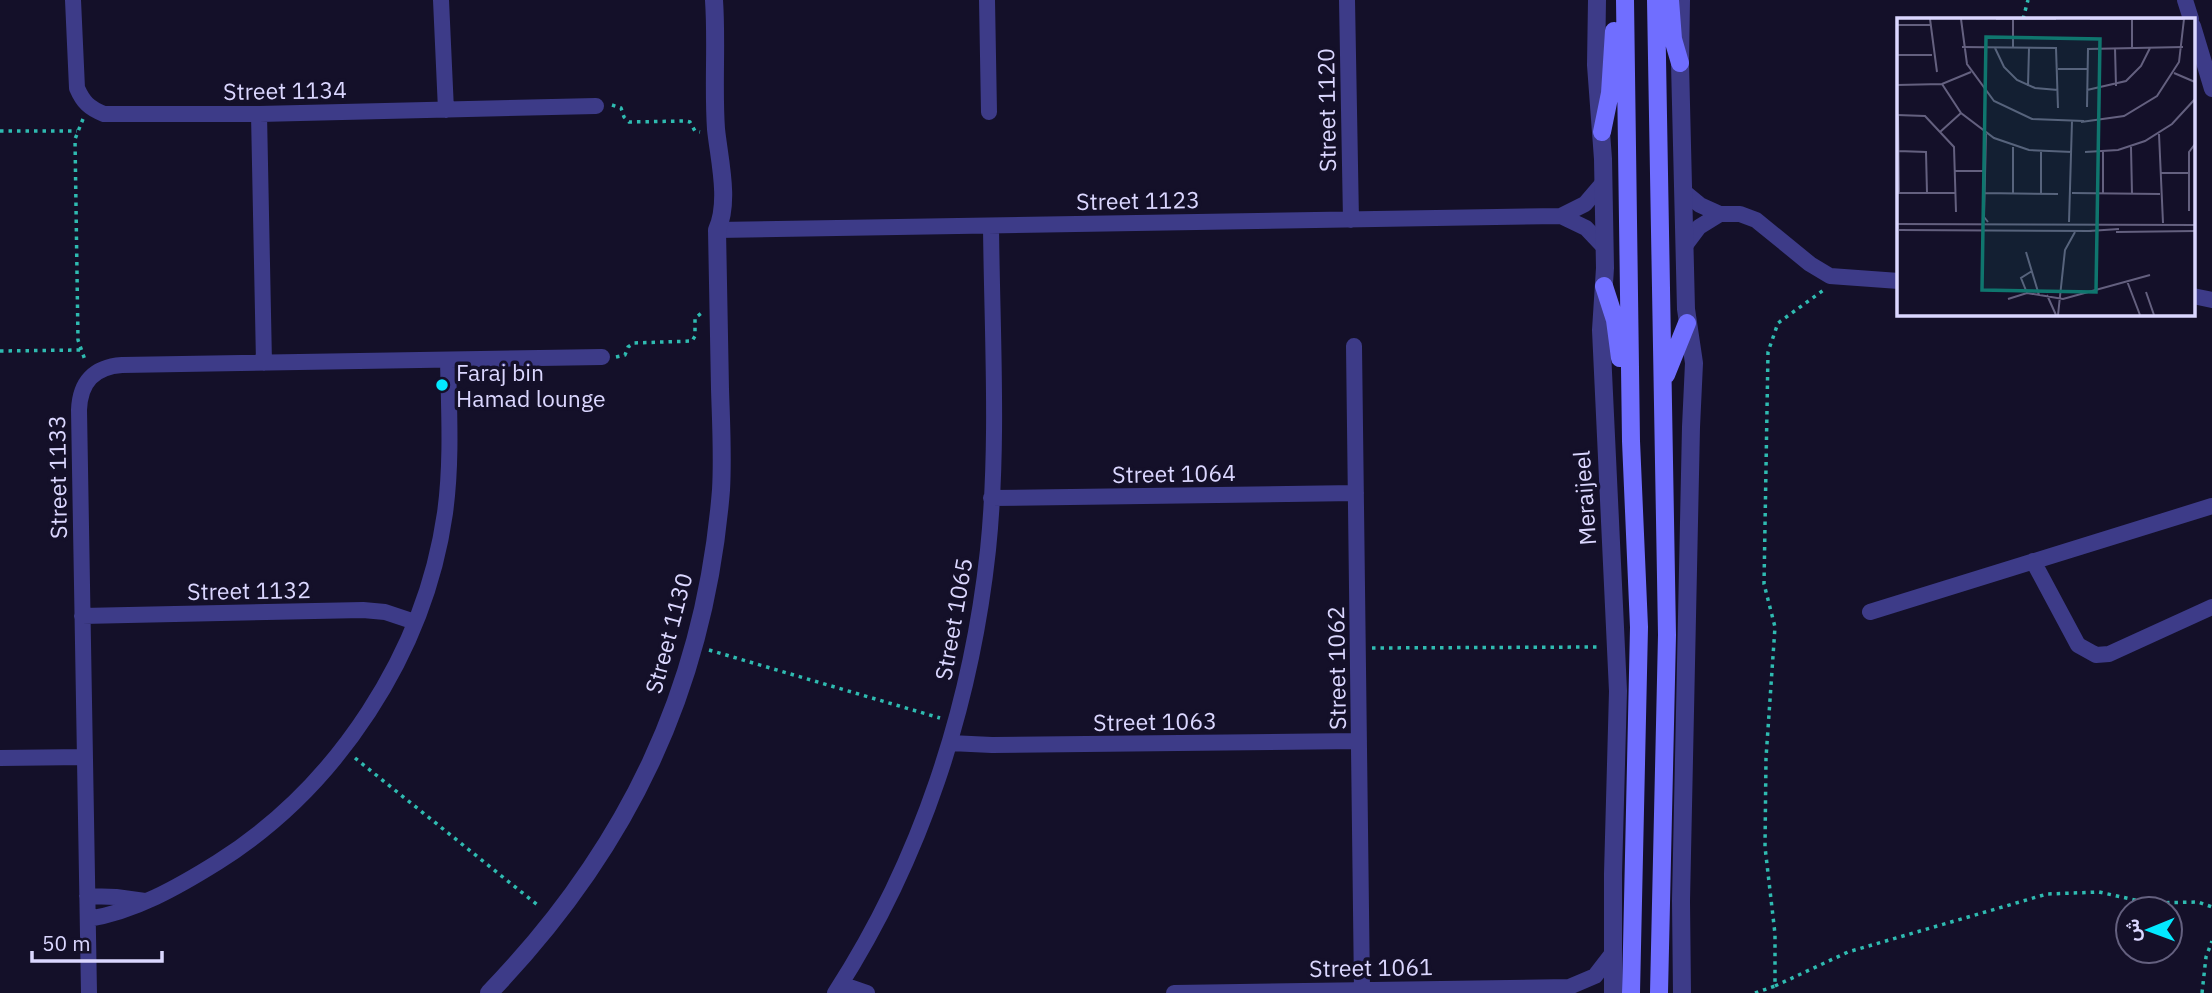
<svg xmlns="http://www.w3.org/2000/svg" width="2212" height="993" font-family="'IBM Plex Sans',Vazirmatn,sans-serif">
<style>
.lines{fill:none;stroke-linecap:round;stroke-linejoin:round}
.path{stroke:#2fbbb1;stroke-width:3.5;stroke-dasharray:3.5 5;stroke-linecap:butt}
.minor{stroke:#3d3b88;stroke-width:16}
.tertiary{stroke:#3d3b88;stroke-width:18}
.secondary{stroke:#706eff;stroke-width:18}
.poi-dot{fill:#03e9ff;stroke:#141029;stroke-width:2.5}
.labels{text-anchor:middle;dominant-baseline:central;stroke-width:7;stroke-linejoin:round;paint-order:stroke}
.street-label{font-size:23px;fill:#dbd7ff;stroke:#141029}
.poi-label{font-size:23px;fill:#dbd7ff;stroke:#141029;text-anchor:start}
.inset-road{fill:none;stroke:#64607f;stroke-width:2}
.view{fill:#0f766e;fill-opacity:0.15;stroke:#0f766e;stroke-width:3.5}
.inset-edge{fill:none;stroke:#dbd7ff;stroke-width:3.5}
</style>
<rect width="100%" height="100%" fill="#141029"/>
<g class="lines">
<path class="path" d="M2023,19L2028,0
M612,105L621,108L624,117L629,122L686,121L690,122L695,131L700,132
M83,119L75,139L78,340L85,360
M0,131H77
M0,351L80,350
M616,357L625,355L628,347L634,343L692,341L695,336V318L703,312
M1372,648L1598,647
M709,650L940,718
M355,758L540,907
M1775,986L1848,952L2047,894L2099,892L2149,903L2198,902L2212,907
M1755,993L1775,986V934L1765,847L1766,758L1775,627L1764,584L1768,352L1778,323L1825,289
M2202,993L2206,957L2212,941"/>
<path class="minor" d="M73,0L77,88C83,102 89,108 104,114H259L596,106
M441,0L446,110
M987,0L989,112
M1347,0L1351,220
M2185,0L2191,19
M2193,26L2212,89
M259,114L264,363
M1683,191L1700,205L1720,214H1740L1756,220L1810,264L1830,276L1899,281
M1561,216L1586,228L1604,247
M717,230L1561,216L1585,204L1603,183
M1684,247L1699,227L1720,214
M2193,296L2212,300
M1354,346L1362,990
M991,498L1356,493
M2033,561L2078,645L2096,655L2109,654L2212,607
M1870,612L2212,506
M82,616L363,610L385,612L415,622
M950,743L992,745L1359,741
M0,758L85,757
M87,896L116,897L145,901
M88,919C134,912 178,887 218,862C337,787 425,653 445,513C452,462 449,411 448,360
M841,984L867,993
M89,993L79,410C80,382 94,367 122,365L602,357
M835,993C921,860 971,707 988,550C999,443 992,333 991,226
M1174,993L1569,987L1595,976L1612,954"/>
<path class="tertiary" d="M1597,0L1596,65L1603,159L1605,268L1601,330L1618,691L1613,874V993
M1681,0L1680,63L1686,309L1694,363L1691,427L1681,901L1682,993
M489,993C627,850 705,689 721,490C723,456 721,422 720,389C719,336 718,283 717,230C730,201 719,159 716,129C713,86 717,43 714,0"/>
<path class="secondary" d="M1625,0L1631,441L1639,627L1631,993
M1656,0L1667,635L1659,993
M1670,0L1673,39L1680,63
M1602,132L1610,93L1614,31
M1604,286L1615,320L1620,358
M1666,375L1687,323"/>
</g>
<circle class="poi-dot" cx="442" cy="385" r="7"/>
<g class="labels">
<g class="street-label">
<text transform="translate(285 90) rotate(-1)">Street 1134</text>
<text transform="translate(1326 110) rotate(-91)">Street 1120</text>
<text transform="translate(1138 200) rotate(-1)">Street 1123</text>
<text transform="translate(1174 473) rotate(-1)">Street 1064</text>
<text transform="translate(57 477) rotate(-91)">Street 1133</text>
<text transform="translate(1584 498) rotate(-94)">Meraijeel</text>
<text transform="translate(249 590) rotate(-1)">Street 1132</text>
<text transform="translate(953 619) rotate(-80)">Street 1065</text>
<text transform="translate(668 633) rotate(-75)">Street 1130</text>
<text transform="translate(1336 668) rotate(-91)">Street 1062</text>
<text transform="translate(1155 721) rotate(-1)">Street 1063</text>
<text transform="translate(1371 967) rotate(-1)">Street 1061</text>
</g>
<g class="poi-label">
<text x="456" y="372">Faraj bin<tspan x="456" dy="26">Hamad lounge</tspan></text>
</g>
</g>
<g transform="translate(1897 18)">
<rect width="298" height="298" fill="#141029"/>
<path class="inset-road" d="M33,1L40,54M64,1L70,46L97,83L135,101L187,103M99,1H159M116,1V30M193,1H287M0,7H33M65,29L159,30L161,90M98,30L107,49L120,62L138,70L161,72M218,30L219,68M235,30V1M0,37H35M161,51H190M277,55L298,64M45,66L64,95L97,120L132,132L175,134M0,67L45,66L74,54M131,68L132,30M190,72L229,63L244,48L253,30M190,89L191,31L286,29M0,97L28,98L57,129L59,194M1,97L2,175M184,104L227,98L260,78L282,44L287,1M43,114L64,95M89,116L87,199L91,204M262,116L266,205M234,129L235,176M1,133L29,134L30,175M188,134L221,132L248,123L275,106L298,81M206,134V176M58,153H87M263,155H292M1,175H58M87,175L161,176M116,175V129M175,175L263,176M144,176V134M292,193V134L298,126M172,204L175,103M0,206L298,207M2,212L194,213M192,213L222,211M219,214L298,213M129,234L142,277M230,263L243,297M249,274L257,297M130,275L124,260L135,253M150,277L159,297M111,281L130,275L166,281L253,257M161,297L168,232L178,214"/>
<path class="view" d="M89,19L203,21L199,274L85,272Z"/>
<rect width="298" height="298" class="inset-edge"/>
</g>
<g transform="translate(2149 930) rotate(269)"><circle r="33" fill="#141029" stroke="#64607f" stroke-width="2"/>
<path d="M0-5L12 26L0 18L-12 26Z" fill="#03e9ff"/>
<text y="-10" font-size="19" font-weight="bold" text-anchor="middle" fill="#dbd7ff">ش</text>
</g>
<path d="M32 951v10h130v-10" fill="none" stroke="#dbd7ff" stroke-width="3.5"/>
<text x="42" y="951" font-size="21" fill="#dbd7ff" stroke="#141029" stroke-width="5" paint-order="stroke">50 m</text>
</svg>
